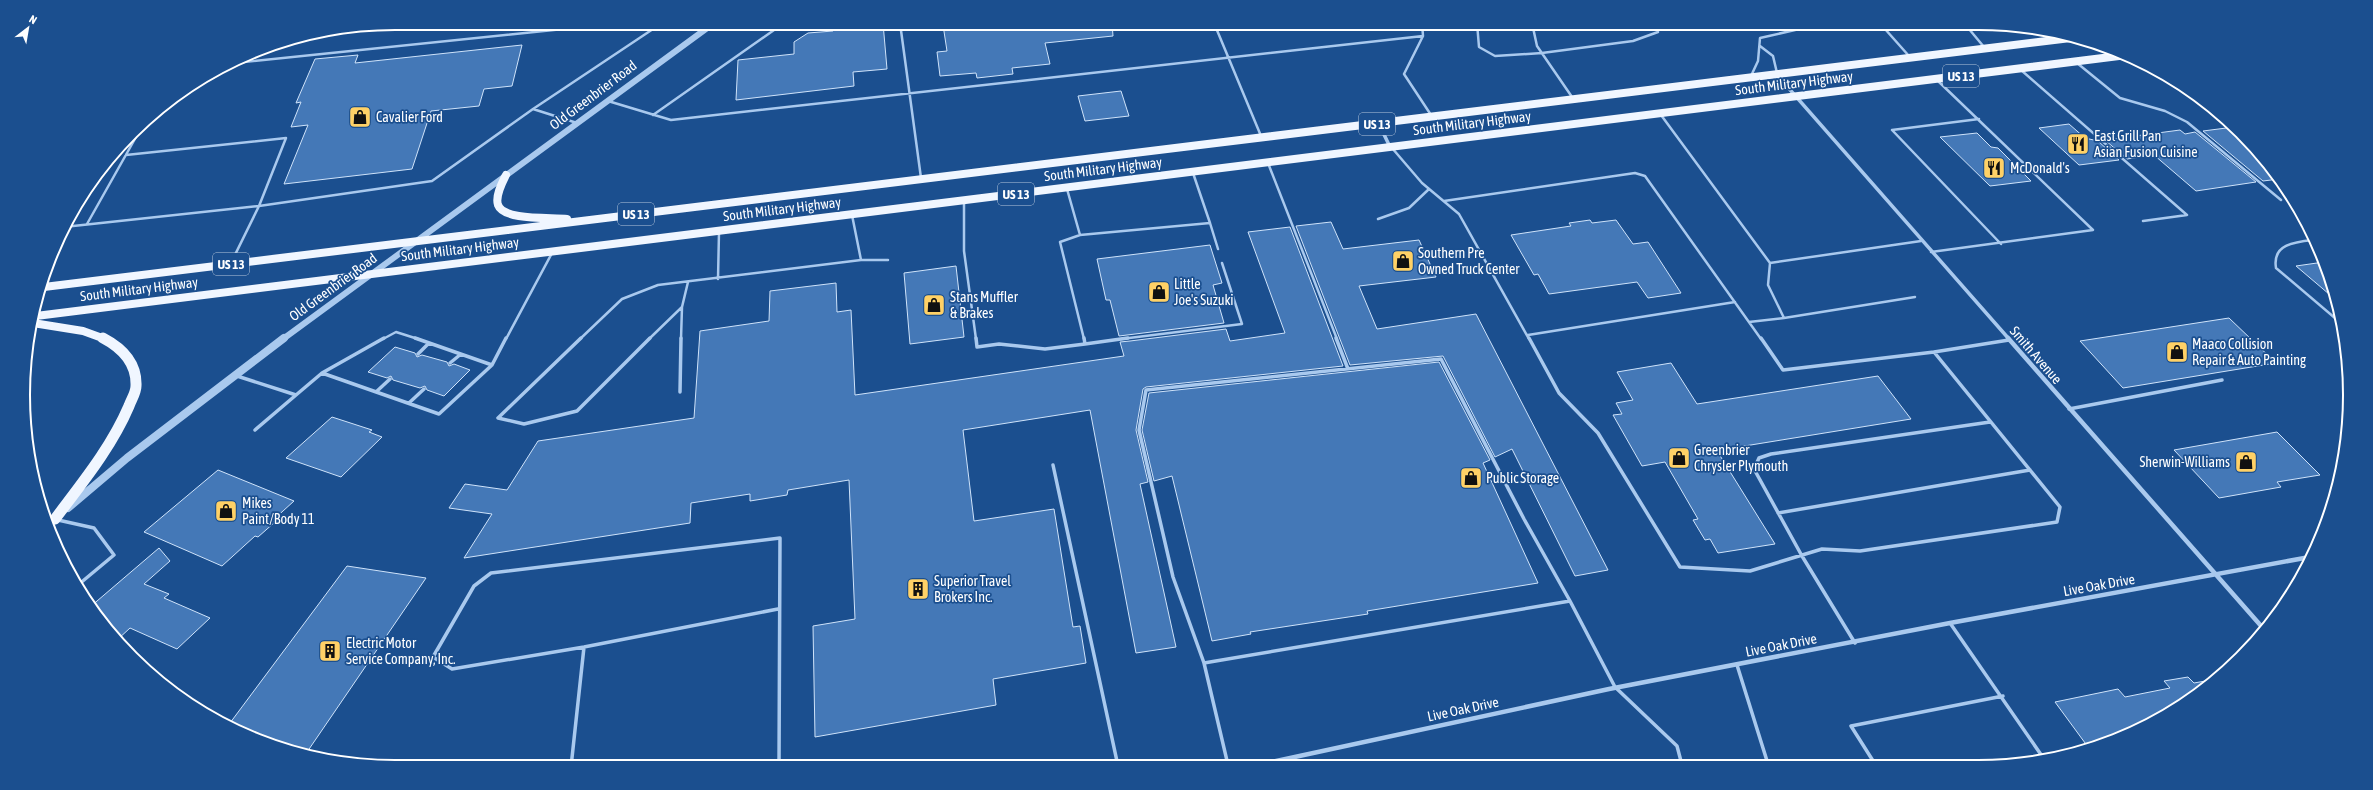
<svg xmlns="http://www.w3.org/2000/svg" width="2373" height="790" font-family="'Asap Condensed',sans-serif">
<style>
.building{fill:#4478b7;stroke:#cfe3fa}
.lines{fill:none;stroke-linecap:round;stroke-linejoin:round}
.service-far1{stroke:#a9c9ee;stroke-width:2.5}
.service{stroke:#a9c9ee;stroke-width:3.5}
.minor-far1{stroke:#a9c9ee;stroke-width:3.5}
.minor{stroke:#a9c9ee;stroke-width:4.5}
.tertiary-far1{stroke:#a9c9ee;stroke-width:6}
.tertiary{stroke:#a9c9ee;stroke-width:8}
.primary-far1{stroke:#f0f6ff;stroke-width:8}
.primary{stroke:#f0f6ff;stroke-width:11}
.labels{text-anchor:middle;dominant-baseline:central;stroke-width:3.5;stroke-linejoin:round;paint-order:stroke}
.shield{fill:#1b4f8f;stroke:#bbcadd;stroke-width:1}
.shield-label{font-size:13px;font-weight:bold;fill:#fff}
.street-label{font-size:14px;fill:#fff;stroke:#1b4f8f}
.poi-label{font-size:14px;fill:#fff;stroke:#1b4f8f;text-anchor:start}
.rim{fill:none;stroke:#fff;stroke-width:2}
</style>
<rect width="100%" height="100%" fill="#1b4f8f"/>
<path class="building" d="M833,23H883L887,69L853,72L854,86L736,100L738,60L794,54V42L808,33L833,31Z
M959,23H1112L1113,36L1045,43L1050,64L1012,68L1013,74L977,78L976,73L940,76L937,52L947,51L943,25Z
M522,45L512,86L484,89L479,106L431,111L412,169L284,184L308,125L291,127L301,102L296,103L315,59L358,55L355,63Z
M1121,91L1129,116L1085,121L1078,96Z
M2069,124L2085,138L2098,141L2119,160L2079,165L2039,128Z
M2234,127L2258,150L2279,179L2263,181L2203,131Z
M2180,130L2185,134L2195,132L2256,182L2196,191L2154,155L2127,159L2105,140Z
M1977,133L1991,147L1998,148L2031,181L1990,186L1940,137Z
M1590,220L1592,223L1616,220L1633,244L1648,242L1681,293L1648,298L1637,282L1549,294L1538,274L1534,275L1511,235L1571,226L1569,223Z
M1331,222L1343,249L1419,240L1436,277L1359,286L1377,329L1476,314L1608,570L1575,576L1512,449L1495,457L1443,356L1350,365L1296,226Z
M1290,227L1343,366L1146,387L1143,389L1136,430L1148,482L1140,484L1176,647L1136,653L1090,410L963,430L974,521L1054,509L1073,627L1080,626L1086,663L993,679L996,705L815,737L813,626L855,619L849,480L788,490L787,495L750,501V494L691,503L690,523L464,558L492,514L449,508L465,484L507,490L538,441L694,418L700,331L769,321L770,291L836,283L837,312L851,310L855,395L1124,356L1120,342L1130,341L1226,329L1230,341L1285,333L1248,232Z
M1210,245L1222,283L1213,285L1224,323L1119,336L1110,300H1106L1097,259Z
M2324,262L2330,275L2336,300L2296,266Z
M956,266L964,337L910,344L904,273Z
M2229,318L2276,363L2123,388L2080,341Z
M395,347L415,353L417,357L422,355L447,362L449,366L454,364L470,370L444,396L427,390L425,386L420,388L393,380L391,376L387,378L368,372Z
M1439,362L1490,460L1483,463L1538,583L1367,611L1368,614L1250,632L1251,634L1212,641L1172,476L1154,481L1142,430L1149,393Z
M1671,363L1697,404L1878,376L1911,419L1726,449L1727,452L1719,454L1775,544L1718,553L1710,539L1705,540L1693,520L1698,519L1665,462L1642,466L1613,415L1622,414L1616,403L1633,400L1617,372Z
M332,417L372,430L369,432L382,437L341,477L286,458Z
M2277,432L2320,475L2277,482L2281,487L2219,498L2174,450Z
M218,470L294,501L272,521L275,522L258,537L255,536L222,566L144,532Z
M159,548L170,561L144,584L169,594L164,598L210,618L177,649L130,628L117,640L90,607Z
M347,566L426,578L305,755L230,723Z
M2188,677L2194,683L2211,680L2212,682L2121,739L2088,747L2055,702L2118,689L2125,697L2170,688L2164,681Z"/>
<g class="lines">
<path class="service-far1" d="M683,23L703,30
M900,23L921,178
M1214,23L1261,136
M1422,23L1423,36L1404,74L1431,115
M1477,23L1479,47L1495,56L1542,53L1633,41L1658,32L1656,23
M1532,23L1537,46L1572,97
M1925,27L1964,23L1984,47
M1901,28L1885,29L1909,56
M1760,46L1773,56L1777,73
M234,63L621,23
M2077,63L2120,98L2165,111L2187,122L2281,200
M2021,70L2187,215L2143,221
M1751,76L1758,61L1760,38L1795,30L1792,23
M608,101L671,120L1423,36
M533,109L662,23
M653,115L784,23
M1661,115L1770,263L1768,285L1784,318L1915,297
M1979,119L1892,130L2001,244
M1392,148L1422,183L1459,214L1529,339
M126,155L286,138L259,206L432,181L533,109L577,123
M1268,163L1337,339
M1067,189L1080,235L1210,223L1193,173
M1444,201L1635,173L1645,176L1761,339
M964,202V251L976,339
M852,215L861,260
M1378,219L1409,208L1429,189
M1210,223L1218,249
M87,224L145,121
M64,227L259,206L231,263
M1080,235L1060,242L1084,339
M2314,240C2295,242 2272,244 2276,268L2342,324
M1931,252L2093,230L1938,81
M1770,263L1921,241
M718,279L719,232
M1749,322L1784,318
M1528,335L1735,302
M383,339L396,332L418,339
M506,339L552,253
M580,339L622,299L658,285L861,260H888
M649,339L682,307L688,282
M681,339L682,307
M1121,339L1242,324L1222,263"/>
<path class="service" d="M415,338L492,365
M581,338L498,418L524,424L577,411L650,338
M976,338L977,347L999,344L1045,349L1085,344
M1084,338L1085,344L1128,338
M1336,338L1348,369
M1529,338L1559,393L1598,433L1680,567L1750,571L1822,549L1860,551L2057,522L2060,507L1934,352L1783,370L1761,338
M1934,352L2009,340
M418,354L429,343
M450,363L461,354
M322,373L384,338
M237,376L296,395L322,373L439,414L492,365L506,338
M376,392L390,379
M680,392L681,338
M409,403L424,389
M2069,409L2222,380
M255,430L296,395
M1053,465L1118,766
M1778,513L2030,470
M58,520L94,528L114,555L78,585
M778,609L584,647L452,669L433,657L474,586L491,573L780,538L779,766
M1950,623L2044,759
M1855,643L1802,556L1754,469L1759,458L1771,454L1990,422
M1204,663L1173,577L1139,430L1146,390L1441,359L1524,519L1570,601
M1737,665L1768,764
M1875,764L1851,726L2003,696
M1228,765L1204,663L1570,601L1615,687L1677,746L1682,765
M571,767L584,647"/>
<path class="minor-far1" d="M1777,75L2009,339
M1379,124L1390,147"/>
<path class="minor" d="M2008,338L2262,627
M1258,765L1609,689L1950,623L2310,557"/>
<path class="tertiary-far1" d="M283,339L714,23"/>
<path class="tertiary" d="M68,508L127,458L284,338"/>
<path class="primary-far1" d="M506,175C502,183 495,196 498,205C504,221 552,217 567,219
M44,287L2079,37
M36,316L2127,55
M33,323L83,331L105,339"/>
<path class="primary" d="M55,519C82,483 111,448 129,406C131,400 136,393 136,386C137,363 122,348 103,338"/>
</g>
<defs>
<g id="shop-square" transform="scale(1.15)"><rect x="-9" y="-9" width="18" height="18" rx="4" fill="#ffd166" stroke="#1b4f8f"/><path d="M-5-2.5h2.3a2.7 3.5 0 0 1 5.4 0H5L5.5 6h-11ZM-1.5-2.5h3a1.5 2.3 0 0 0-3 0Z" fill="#111"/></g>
<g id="restaurant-square" transform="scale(1.15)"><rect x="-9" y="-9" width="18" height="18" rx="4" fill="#ffd166" stroke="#1b4f8f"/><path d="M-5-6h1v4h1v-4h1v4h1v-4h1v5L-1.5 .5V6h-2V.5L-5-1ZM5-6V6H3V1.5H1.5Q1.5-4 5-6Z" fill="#111"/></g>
<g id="building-square" transform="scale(1.15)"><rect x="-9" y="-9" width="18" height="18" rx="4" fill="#ffd166" stroke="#1b4f8f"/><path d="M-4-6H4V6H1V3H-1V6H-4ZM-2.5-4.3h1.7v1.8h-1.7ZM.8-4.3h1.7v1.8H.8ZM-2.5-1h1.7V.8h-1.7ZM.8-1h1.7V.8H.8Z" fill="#111"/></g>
</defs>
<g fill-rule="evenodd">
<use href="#shop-square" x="360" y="117"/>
<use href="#restaurant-square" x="2078" y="144"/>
<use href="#restaurant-square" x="1994" y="168"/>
<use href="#shop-square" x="1403" y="261"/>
<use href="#shop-square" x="1159" y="292"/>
<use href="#shop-square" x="934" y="305"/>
<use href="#shop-square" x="2177" y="352"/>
<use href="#shop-square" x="1679" y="458"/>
<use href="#shop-square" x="2246" y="462"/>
<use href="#shop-square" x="1471" y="478"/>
<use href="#shop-square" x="226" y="511"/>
<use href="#building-square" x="918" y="589"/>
<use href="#building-square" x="330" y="651"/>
</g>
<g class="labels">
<g class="shield">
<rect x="1943" y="65" width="36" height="22" rx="3"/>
<rect x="1359" y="113" width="36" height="22" rx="3"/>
<rect x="998" y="183" width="36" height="22" rx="3"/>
<rect x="618" y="203" width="36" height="22" rx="3"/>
<rect x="213" y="253" width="36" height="22" rx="3"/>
</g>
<g class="shield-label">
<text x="1961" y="76">US 13</text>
<text x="1377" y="124">US 13</text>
<text x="1016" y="194">US 13</text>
<text x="636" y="214">US 13</text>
<text x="231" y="264">US 13</text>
</g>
<g class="street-label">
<text transform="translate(1794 83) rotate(-7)">South Military Highway</text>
<text transform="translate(593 95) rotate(-37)">Old Greenbrier Road</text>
<text transform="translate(1472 123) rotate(-7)">South Military Highway</text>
<text transform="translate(1103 169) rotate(-7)">South Military Highway</text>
<text transform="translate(782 209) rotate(-7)">South Military Highway</text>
<text transform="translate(460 249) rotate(-7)">South Military Highway</text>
<text transform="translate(333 287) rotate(-36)">Old Greenbrier Road</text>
<text transform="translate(139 289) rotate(-7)">South Military Highway</text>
<text transform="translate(2036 355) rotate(49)">Smith Avenue</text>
<text transform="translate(2099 585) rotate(-10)">Live Oak Drive</text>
<text transform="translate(1781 645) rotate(-11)">Live Oak Drive</text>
<text transform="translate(1463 709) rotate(-12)">Live Oak Drive</text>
</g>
<g class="poi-label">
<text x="376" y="117">Cavalier Ford</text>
<text x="2094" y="136">East Grill Pan<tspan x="2094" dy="16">Asian Fusion Cuisine</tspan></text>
<text x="2010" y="168">McDonald's</text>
<text x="1418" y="253">Southern Pre<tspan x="1418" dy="16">Owned Truck Center</tspan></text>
<text x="1174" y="284">Little<tspan x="1174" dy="16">Joe's Suzuki</tspan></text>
<text x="950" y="297">Stans Muffler<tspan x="950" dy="16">&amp; Brakes</tspan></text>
<text x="2192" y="344">Maaco Collision<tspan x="2192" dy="16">Repair &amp; Auto Painting</tspan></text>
<text x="1694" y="450">Greenbrier<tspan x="1694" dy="16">Chrysler Plymouth</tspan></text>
<text x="2230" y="462" text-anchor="end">Sherwin-Williams</text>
<text x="1486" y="478">Public Storage</text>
<text x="242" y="503">Mikes<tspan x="242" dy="16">Paint/Body 11</tspan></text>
<text x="934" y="581">Superior Travel<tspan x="934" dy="16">Brokers Inc.</tspan></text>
<text x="346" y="643">Electric Motor<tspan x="346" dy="16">Service Company, Inc.</tspan></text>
</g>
</g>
<path d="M0 0H2373V790H0ZM395 30H1978A365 365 0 0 1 2343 395V395A365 365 0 0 1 1978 760H395A365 365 0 0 1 30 395V395A365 365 0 0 1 395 30Z" fill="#1b4f8f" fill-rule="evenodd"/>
<path class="rim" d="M395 30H1978A365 365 0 0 1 2343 395V395A365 365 0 0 1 1978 760H395A365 365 0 0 1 30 395V395A365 365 0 0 1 395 30Z"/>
<g transform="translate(28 28) rotate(31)" stroke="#1b4f8f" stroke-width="3" paint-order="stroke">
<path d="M0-3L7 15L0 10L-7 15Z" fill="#ffffff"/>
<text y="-6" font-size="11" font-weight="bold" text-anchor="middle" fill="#ffffff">N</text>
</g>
</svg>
